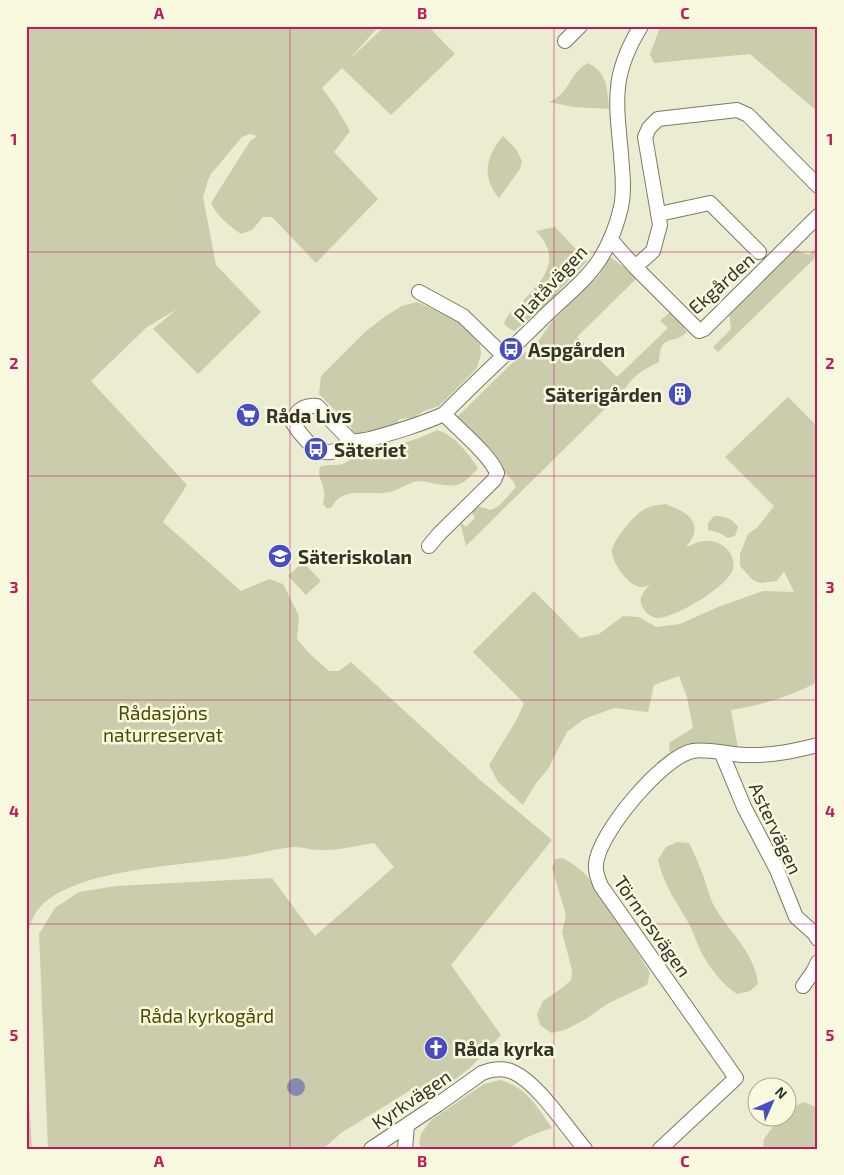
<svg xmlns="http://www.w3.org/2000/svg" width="844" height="1175" font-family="'Exo 2',sans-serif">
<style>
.green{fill:#cbccab}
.water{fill:#838bb1}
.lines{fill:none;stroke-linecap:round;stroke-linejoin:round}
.minor-casing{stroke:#7a7b63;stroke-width:16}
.minor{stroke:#fff;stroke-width:14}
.grid{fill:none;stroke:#c2185b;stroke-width:1;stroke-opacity:0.55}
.labels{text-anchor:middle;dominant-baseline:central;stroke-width:5;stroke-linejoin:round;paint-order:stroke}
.street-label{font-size:19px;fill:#333429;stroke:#f8f9de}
.poi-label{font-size:19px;font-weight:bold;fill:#333429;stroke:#f8f9de;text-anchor:start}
.park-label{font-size:19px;fill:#4c4b00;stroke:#f8f9de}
.neatline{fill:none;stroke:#c2185b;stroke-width:2}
.grid-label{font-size:16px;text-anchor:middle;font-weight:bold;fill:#c2185b}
</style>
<rect width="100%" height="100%" fill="#ebecd1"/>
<path class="green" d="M26,26H379L349,60L385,26H428L455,54L391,115L342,68L322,88L336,107L350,131L334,152L378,199L316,263L272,217H263L252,230L241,234C228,225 218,217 211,203L250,141L257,136L250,134L242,137L211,174L208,180L203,197L216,265L261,312L198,374L153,329L177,309L147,327L91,381L187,485L163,522L241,591L269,579L283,584L299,616L297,639L309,653L329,671H339L351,662L480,780L552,840L451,965L501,1035L470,1068L442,1089L428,1086L409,1091L341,1133L323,1149H48L39,934L55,908L79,892L116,886L272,878L315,936L394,867L374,843C355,846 337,851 318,850C310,850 303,847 295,847C277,848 258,854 239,857C186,865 86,868 45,902C33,912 29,926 26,942Z
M663,26H818V112L750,54L654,63L650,54L659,30Z
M588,63C608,73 607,89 609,109L574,107L549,102C553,100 557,98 560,95C572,84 571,73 588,63Z
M503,136L516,149L522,161L520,169L499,198C481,177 486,156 503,136Z
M555,227L587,261L543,308L514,331L507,327L504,323C508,312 514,310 521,303C544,279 563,259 536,231Z
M818,246V255L718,352L713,347L731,329L729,312L793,249L809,255Z
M610,257L638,277L577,337L617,377L668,328L660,321L671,311L687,332C674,346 660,331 659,362C643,369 633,376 623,391L466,546L460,522L466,527L475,518L471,512L477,506L491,510L500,505L516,487L513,481L453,421L510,365L537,343L553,320L599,275Z
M417,302L457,320L470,332L480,345L481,354L477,368L439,406L424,411L413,418L399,419L396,427L358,436L352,431L351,427L319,394L321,376L365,332L387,315L402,306Z
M788,397L818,427V682C791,696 762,705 731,710L738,748L693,749L670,753L669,743L693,728L687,697L679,676L654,685L648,712L614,708L584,719L567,732L548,769L536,783L523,805L498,782L489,765L517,719L524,703L473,652L534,591L580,638L599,634L623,616L639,617L656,627L680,624L718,607L763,591L794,592L784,571L777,581L760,583L753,580L740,566V554L748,534L757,528L774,506L725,457Z
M437,430C453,434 469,454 478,468C460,489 456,487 431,483C427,482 423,481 419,481C410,482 400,489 390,492C368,497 344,484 331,508H326L323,503C328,484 316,480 320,467C327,464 335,466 343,464C349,462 353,455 359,454C386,448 413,442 437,430Z
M665,504C678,509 698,516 694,533C693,538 689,543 686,547C692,545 698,541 704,541C720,539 736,552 733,568C731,585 675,618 658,618C652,618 646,613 643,608C637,597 644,592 650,584C648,585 645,587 643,587C630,589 611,562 612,550C613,541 634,515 643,510C650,506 657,505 665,504Z
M714,516C724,516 732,518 738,527L735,536L728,538L719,533L708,530V523Z
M303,562L321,581L306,595L288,576Z
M677,842L689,843C694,853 699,864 703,875C706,884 709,895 713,904C727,930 755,952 758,984L750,991L737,994C721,983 709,967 700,950C696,941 693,931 688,922C675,900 664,885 658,860L666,847Z
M562,858C587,870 594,885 608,908C621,931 638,951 650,973L647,985L607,1004L586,1019L565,1030L551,1033L540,1025L537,1014L543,1001L562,988L571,980L572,970L562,932L566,915L552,868L555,859Z
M26,1052L32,1149H26Z
M500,1080C527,1087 537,1107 552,1128C537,1133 521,1138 509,1149H422L419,1143L421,1134L431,1120L484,1084Z
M804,1102L818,1108V1149H763L764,1139L779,1118H786L787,1110Z"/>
<path class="water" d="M287 1087a9 9 0 1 1 18 0a9 9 0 1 1-18 0Z"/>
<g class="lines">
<g class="minor-casing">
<path id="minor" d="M565,41L580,26
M659,214L710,203L759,252
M611,240L635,267L699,331L704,329L818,216
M635,267L653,251L660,225L645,137L649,128L658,119L737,110L748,115L818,186
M419,292L463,316L504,356
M352,442L317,406C305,405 295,410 293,423C298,431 313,451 323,452C334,454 341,447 351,443C357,440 364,441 370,439C395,432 420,425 444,414C478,379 515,346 550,311C567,295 587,279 600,259C610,243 617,225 621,207C625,189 622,171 621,154C616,100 611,75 641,26
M429,546L439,534L494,480L497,473C490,455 458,429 444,414
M722,754L744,807L777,870L796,917L814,933L818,939
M803,986L813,972L818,962
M371,1149L437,1105L482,1073C492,1069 502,1067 513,1072C538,1083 566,1127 585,1149
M405,1149L407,1125
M660,1149L736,1078L601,886C598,879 595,871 596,864C598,834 663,756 693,751C706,748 731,755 746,755C771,756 794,751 818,745"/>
</g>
<use href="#minor" class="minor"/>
</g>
<path class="grid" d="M290,26V1149M554,26V1149M26,252H818M26,476H818M26,700H818M26,924H818"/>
<defs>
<g id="bus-disc" transform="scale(1.25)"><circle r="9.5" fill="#484dc2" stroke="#f8f9de"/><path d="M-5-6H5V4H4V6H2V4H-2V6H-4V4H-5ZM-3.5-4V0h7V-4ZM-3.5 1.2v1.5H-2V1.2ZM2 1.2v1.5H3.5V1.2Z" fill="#fff"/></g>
<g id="building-disc" transform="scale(1.25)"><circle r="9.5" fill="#484dc2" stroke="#f8f9de"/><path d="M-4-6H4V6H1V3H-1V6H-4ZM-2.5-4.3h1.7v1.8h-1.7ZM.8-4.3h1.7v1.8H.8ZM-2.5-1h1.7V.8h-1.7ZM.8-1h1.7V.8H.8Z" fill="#fff"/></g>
<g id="supermarket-disc" transform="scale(1.25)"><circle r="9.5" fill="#484dc2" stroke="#f8f9de"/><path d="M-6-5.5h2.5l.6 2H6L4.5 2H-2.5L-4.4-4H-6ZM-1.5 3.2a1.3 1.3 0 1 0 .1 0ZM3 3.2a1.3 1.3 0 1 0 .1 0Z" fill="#fff"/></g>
<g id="school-disc" transform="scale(1.25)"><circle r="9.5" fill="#484dc2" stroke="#f8f9de"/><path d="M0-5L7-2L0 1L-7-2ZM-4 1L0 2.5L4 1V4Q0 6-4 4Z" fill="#fff"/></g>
<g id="church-disc" transform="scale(1.25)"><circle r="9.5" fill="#484dc2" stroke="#f8f9de"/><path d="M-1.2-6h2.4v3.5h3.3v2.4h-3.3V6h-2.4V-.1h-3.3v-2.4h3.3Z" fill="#fff"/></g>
</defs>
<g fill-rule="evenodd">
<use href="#bus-disc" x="511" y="349"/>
<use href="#building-disc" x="680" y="394"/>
<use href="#supermarket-disc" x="248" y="415"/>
<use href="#bus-disc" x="316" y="449"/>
<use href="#school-disc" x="280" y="556"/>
<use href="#church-disc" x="436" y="1048"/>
</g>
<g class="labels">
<g class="street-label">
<text transform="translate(550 283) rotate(-47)">Platåvägen</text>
<text transform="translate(721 283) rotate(-42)">Ekgården</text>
<text transform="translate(776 828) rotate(65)">Astervägen</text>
<text transform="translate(653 926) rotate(55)">Törnrosvägen</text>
<text transform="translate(411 1099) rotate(-34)">Kyrkvägen</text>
</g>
<g class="poi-label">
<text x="528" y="349">Aspgården</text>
<text x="662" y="394" text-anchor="end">Säterigården</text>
<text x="266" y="415">Råda Livs</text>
<text x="334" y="449">Säteriet</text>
<text x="298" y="556">Säteriskolan</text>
<text x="454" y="1048">Råda kyrka</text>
</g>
<g class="park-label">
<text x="163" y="712">Rådasjöns<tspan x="163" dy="22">naturreservat</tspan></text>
<text x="207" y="1015">Råda kyrkogård</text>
</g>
</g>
<rect width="844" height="1175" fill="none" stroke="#f8f9de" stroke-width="55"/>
<g transform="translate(772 1102) rotate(45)"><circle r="24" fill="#f8f9de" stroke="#a9aa96"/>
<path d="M0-4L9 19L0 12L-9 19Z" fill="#484dc2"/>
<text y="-8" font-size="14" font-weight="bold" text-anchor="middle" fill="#333429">N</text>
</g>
<rect x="28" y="28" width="788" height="1120" class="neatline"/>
<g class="grid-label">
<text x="159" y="19">A</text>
<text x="422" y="19">B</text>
<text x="685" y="19">C</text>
<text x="14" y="145">1</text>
<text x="830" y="145">1</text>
<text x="14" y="369">2</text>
<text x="830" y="369">2</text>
<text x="14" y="593">3</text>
<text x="830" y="593">3</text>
<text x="14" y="817">4</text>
<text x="830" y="817">4</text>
<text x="14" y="1041">5</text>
<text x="830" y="1041">5</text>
<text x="159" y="1167">A</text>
<text x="422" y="1167">B</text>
<text x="685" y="1167">C</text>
</g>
</svg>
